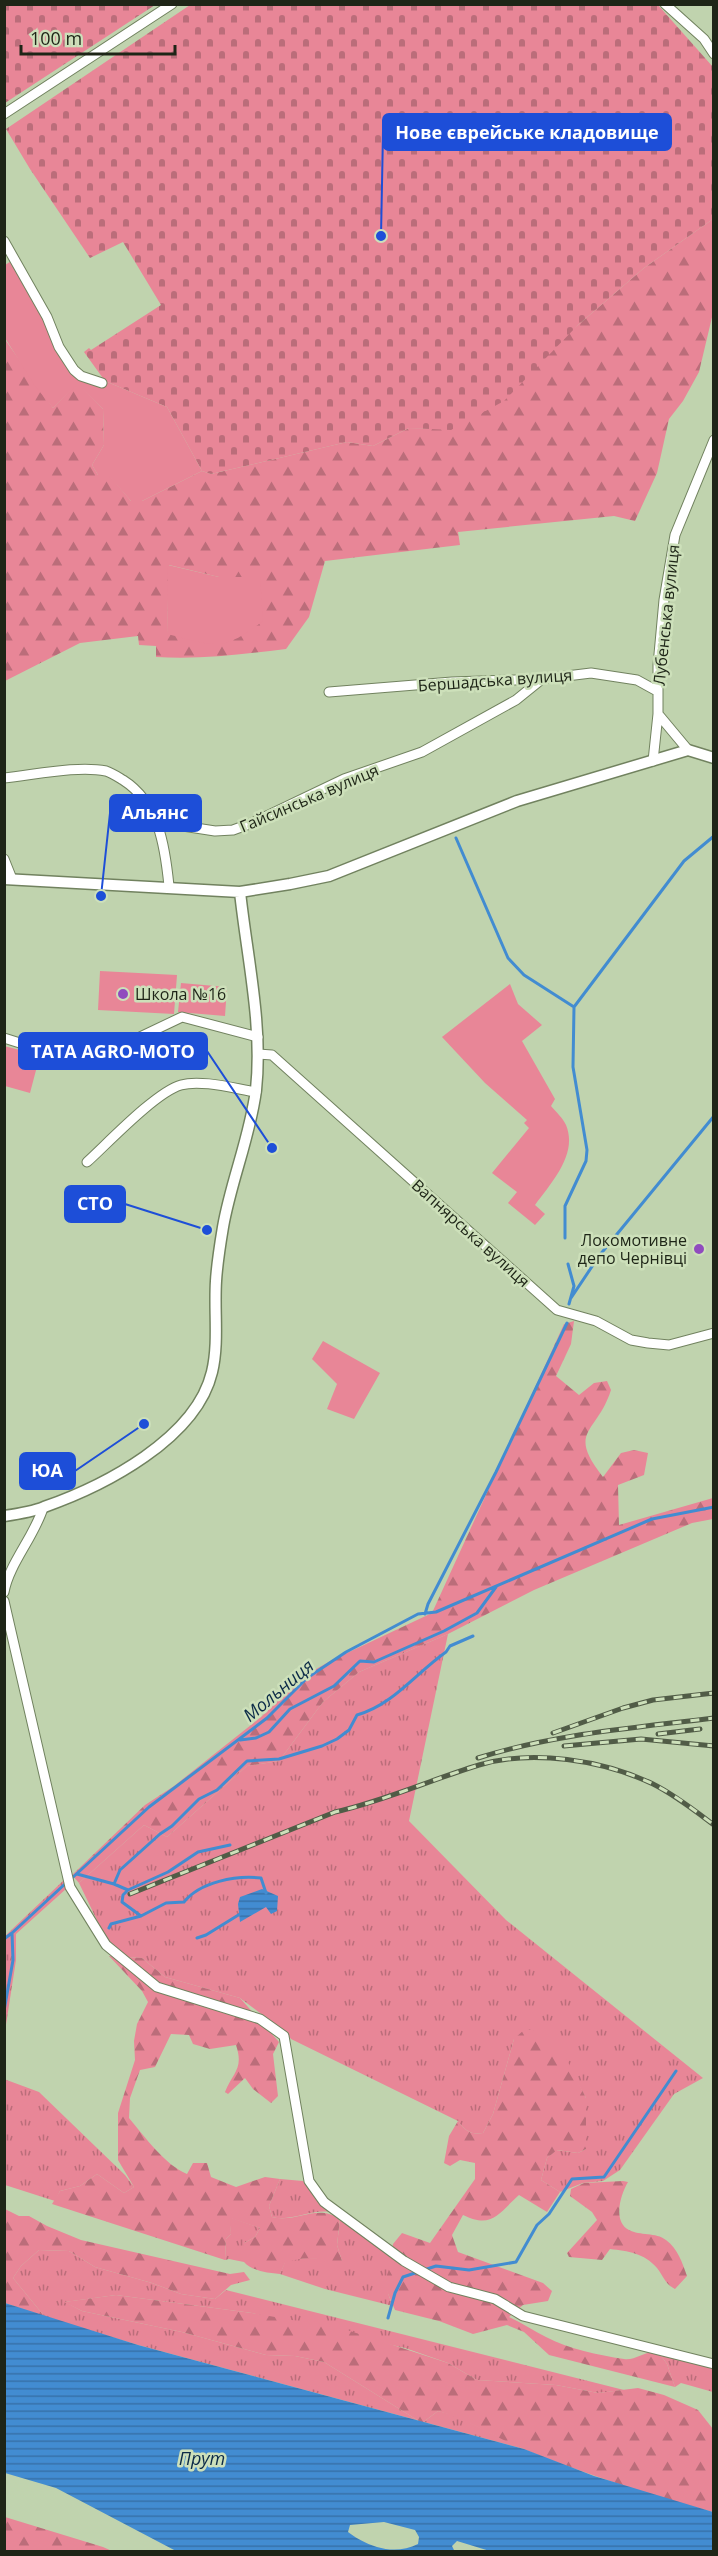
<svg xmlns="http://www.w3.org/2000/svg" width="718" height="2556" font-family="'Open Sans',sans-serif">
<style>
.grass{fill:url(#grass-tufts)}
.forest{fill:url(#forest-firs);fill-rule:evenodd}
.cemetery{fill:url(#cemetery-stones)}
.green{fill:#e88697}
.water{fill:url(#water-rules);fill-rule:evenodd}
.lines{fill:none;stroke-linecap:round;stroke-linejoin:round}
.stream{stroke:#428cd1;stroke-width:3}
.minor-casing{stroke:#71825f;stroke-width:11}
.tertiary-casing{stroke:#71825f;stroke-width:13}
.minor{stroke:#fff;stroke-width:9}
.tertiary{stroke:#fff;stroke-width:10}
.rail-casing{stroke:#515c47;stroke-width:5}
.rail{stroke:#cde0ba;stroke-width:3;stroke-dasharray:9;stroke-linecap:butt}
.poi-dot{fill:#904bbe;stroke:#cde0ba;stroke-width:2}
.labels{text-anchor:middle;dominant-baseline:central;stroke-width:5;stroke-linejoin:round;paint-order:stroke}
.street-label{font-size:16px;fill:#1e2517;stroke:#cde0ba}
.poi-label{font-size:16px;fill:#1e2517;stroke:#cde0ba;text-anchor:start}
.water-label{font-size:18px;font-style:italic;fill:#0c2b48;stroke:#cde0ba}
.leader{fill:none;stroke:#1d4ed8;stroke-width:2}
.callout-dot{fill:#1d4ed8;stroke:#cde0ba;stroke-width:2}
.callout{fill:#1d4ed8;stroke:#1d4ed8;stroke-width:2}
.callout-label{font-size:18px;text-anchor:middle;font-weight:bold;fill:#fff}
</style>
<defs>
<pattern id="grass-tufts" width="24" height="20" patternUnits="userSpaceOnUse" patternTransform="scale(1.5)"><rect width="24" height="20" fill="#e88697"/><path d="M3 7l-1-3M5 7V3M7 7l1-3M15 17l-1-3M17 17v-4M19 17l1-3" fill="none" stroke="#bb6d7a"/></pattern>
<pattern id="forest-firs" width="22" height="20" patternUnits="userSpaceOnUse" patternTransform="scale(1.5)"><rect width="22" height="20" fill="#e88697"/><path d="M5 1l3.5 6h-7zM16 11l3.5 6h-7z" fill="#bb6d7a"/></pattern>
<pattern id="cemetery-stones" width="16" height="16" patternUnits="userSpaceOnUse" patternTransform="scale(1.5)"><rect width="16" height="16" fill="#e88697"/><path d="M2 7V4a2 2 0 0 1 4 0v3zM10 15v-3a2 2 0 0 1 4 0v3z" fill="#bb6d7a"/></pattern>
<pattern id="water-rules" width="6" height="5" patternUnits="userSpaceOnUse" patternTransform="scale(1.5)"><rect width="6" height="5" fill="#428cd1"/><path d="M0 2.5h6" fill="none" stroke="#3772a9"/></pattern>
</defs>
<rect width="100%" height="100%" fill="#c0d3ae"/>
<path class="grass" d="M448,1634L409,1821L506,1920L703,2078L674,2094L620,2170L603,2181L583,2183L560,2192L541,2180L547,2158L556,2150L578,2153L586,2149V2098L575,2078L514,2039L493,2114L483,2133C471,2135 465,2131 458,2121L291,2039L287,2033L240,1998L165,1977L142,1958L124,1957L108,1943L79,1883L144,1825L167,1837L247,1766L279,1761L323,1702L359,1672Z
M65,1879L66,1889L16,1934V1960L5,2031V1936Z
M4,2079L39,2092L125,2175L134,2187L124,2193L97,2174L80,2186L60,2191L55,2201L5,2185Z
M280,2179L303,2181L321,2205L330,2212C311,2209 292,2222 272,2217L269,2206Z
M229,2217L260,2228L255,2237L244,2243V2262L229,2259L225,2260L226,2239L231,2234Z
M340,2219L393,2257C390,2282 381,2279 393,2306L325,2289L280,2274L285,2262C304,2255 322,2259 342,2261L337,2245Z
M39,2250L69,2251L95,2267L152,2283L181,2294L215,2299L226,2290L624,2390L598,2393L556,2385L477,2380L448,2363L405,2348L252,2313L116,2295L65,2302L82,2311L182,2332L266,2355L295,2356L324,2362L422,2423L438,2411L454,2415L524,2449L138,2345L45,2317L13,2278L21,2266Z
M659,2353L713,2368V2392L681,2383L675,2387L667,2364Z"/>
<path class="forest" d="M713,219V313L699,372L683,401L669,419L657,473L635,521L614,516L458,532L460,545L325,561L309,617L286,649C243,654 200,660 156,657V646L139,645L138,636L80,643L5,681L4,338L53,408L78,383L103,409L104,445L92,465L98,475L108,474L131,501H142L202,471L211,474L347,442L373,446L409,428L451,429L578,325L644,268ZM169,565L219,577H260L167,634Z
M574,1321L571,1344L556,1376L579,1395L594,1383L607,1381L611,1390C597,1434 566,1430 603,1477L621,1453L634,1450L648,1453L644,1475L618,1485L619,1525L713,1498V1519L692,1523L534,1590L448,1634L359,1672L323,1702L279,1761L247,1766L167,1837L144,1825L79,1883L72,1875L145,1805L174,1786L261,1717L302,1677L332,1660L432,1613L564,1324Z
M109,1956L142,1958L165,1977L240,1998L279,2042L273,2054L278,2096L271,2103L253,2089L245,2078L228,2094L225,2092C233,2072 244,2069 236,2045L210,2049L193,2044L189,2035L171,2034L155,2067L140,2070L130,2098L129,2118C145,2137 165,2165 187,2174L193,2163H207L211,2177L236,2187L265,2177L280,2179L269,2206L272,2217C297,2223 317,2203 340,2219L337,2245L342,2261L339,2264C320,2258 304,2255 285,2263L280,2274C268,2273 252,2271 244,2262V2243L255,2237L260,2228L230,2218L231,2234L226,2239L225,2260L52,2204L60,2191L80,2186L97,2174L124,2193L134,2187L118,2160V2113L135,2060L134,2041L137,2024L148,2002L142,1991Z
M525,2029L542,2032L564,2054L586,2098V2149L578,2153L557,2150L547,2158L541,2180L560,2192L547,2212L519,2195C498,2214 492,2229 463,2215L452,2235L458,2252L543,2283L552,2291L548,2301L523,2305L509,2317C522,2323 534,2331 546,2337C569,2349 598,2355 624,2359C636,2361 646,2349 659,2353L667,2364L675,2387L549,2355L524,2332L507,2325L473,2334L439,2321L395,2310L386,2289L387,2275L392,2261L393,2244L402,2233L430,2243L475,2179V2163L460,2160L450,2166L444,2163L449,2136L458,2121C465,2131 471,2135 483,2133L493,2114L514,2039Z
M623,2181L628,2182C621,2194 612,2221 629,2230C640,2236 656,2232 666,2240C678,2249 682,2262 687,2276L675,2289C665,2284 664,2277 657,2268C644,2253 628,2251 610,2249L602,2260L569,2257L567,2253L597,2220L592,2212L570,2196L571,2189L584,2183Z
M5,2209L19,2216H29L47,2226L81,2240L230,2274L244,2272L250,2280L231,2285L215,2299L181,2294L152,2283L95,2267L69,2251L39,2250L21,2266L13,2278L45,2317L5,2303Z
M116,2295L252,2313L347,2330L448,2363L477,2380L556,2385L598,2393L638,2388L664,2395L698,2410L713,2429V2512C650,2495 587,2475 526,2450C496,2438 469,2420 438,2411L422,2423L324,2362L295,2356L266,2355L182,2332L82,2311L64,2302Z
M5,2517L103,2547L112,2551H5Z"/>
<path class="cemetery" d="M5,4H155V5L5,103Z
M190,5H658L713,67V219L644,268L578,325L504,401L451,430L409,428L373,446L347,442L211,474L202,471L167,407L105,381L84,352L89,348L91,350L161,305L123,242L90,258L30,169L6,129Z"/>
<path class="green" d="M13,260L72,372L105,381L167,407L202,471L142,501H131L108,475H98L92,465L104,445L103,409L78,384L53,408L35,386L5,338V265Z
M168,565L219,577H260L263,621C221,653 216,646 167,634Z
M100,971L177,975L174,1014L98,1010Z
M181,983L227,987L225,1016L178,1012Z
M510,984L518,1004L542,1025L522,1041L555,1099L551,1106C556,1112 563,1118 566,1125C578,1154 552,1182 535,1205L545,1214L535,1225L508,1203L517,1192L492,1173L529,1128L524,1123L527,1120L485,1083L442,1037Z
M4,1046L40,1055L30,1093L5,1086Z
M323,1341L380,1373L354,1419L327,1409L337,1384L312,1359Z"/>
<path class="water" d="M262,1889L278,1896L277,1911L271,1914L266,1907L240,1922L238,1904L240,1897Z
M5,2303L138,2345L524,2449L594,2476L713,2512V2551L493,2552L457,2541L452,2546L455,2552L176,2551L56,2488L5,2473ZM384,2522L415,2530L419,2537L418,2544C394,2556 368,2547 348,2532L350,2525Z"/>
<g class="lines">
<path class="stream" d="M456,838L508,958L524,975L574,1007
M565,1238V1206L586,1161L587,1150L573,1067L574,1007L684,861L714,836
M568,1264L574,1286L569,1304
M571,1298L599,1256L714,1116
M425,1614L428,1604L496,1472L567,1323
M240,1740L256,1738L269,1732L290,1709L334,1686L360,1661L374,1662L444,1631L477,1613L496,1587
M230,1845L198,1852L168,1872L128,1890L123,1895L122,1902L141,1916L166,1903L184,1902C200,1882 236,1875 261,1878L266,1893
M77,1874L114,1884L128,1890
M71,1879L149,1807L267,1718L307,1678L346,1652L418,1614L436,1612L652,1519L714,1507
M114,1884L120,1870L160,1834L172,1826L199,1799L217,1790L247,1761L279,1759L322,1746L337,1739L349,1730L357,1715C393,1705 416,1673 446,1652L450,1646L473,1636
M109,1928L111,1924L141,1916
M197,1938L206,1935L240,1914
M4,1939L12,1933
M4,2011L13,1960L12,1933L66,1883
M427,2269L436,2266L469,2270L516,2262L537,2225L549,2214L572,2179L604,2177L676,2071
M388,2318L395,2293L403,2277L418,2272"/>
<g class="minor-casing">
<path id="minor" d="M665,4L704,39L714,54
M4,114L172,4
M4,241L47,317L59,347L74,370L81,376L102,383
M329,692L452,682L542,679L591,673L637,680L657,691
M688,750L658,714V665L664,600L675,535L714,440
M653,761L658,714
M4,778C34,775 78,765 106,771C112,773 118,777 123,780C159,803 165,846 169,886
M157,822L215,831L233,830L252,823L344,779L422,752L516,700L542,679
M4,859L12,879
M4,1038L80,1062L98,1057L182,1017L258,1037
M258,1054L272,1055L557,1310L596,1321L631,1340L648,1343L669,1345L714,1333
M87,1162C108,1143 156,1092 181,1085C201,1079 236,1089 256,1092
M4,1592C9,1564 34,1537 43,1508
M4,1601L70,1887L106,1945L157,1987L260,2019L284,2036L309,2181L324,2202L404,2261L449,2287L495,2299L523,2316L714,2364"/>
</g>
<g class="tertiary-casing">
<path id="tertiary" d="M4,879L240,892L290,884L329,876L517,801L688,750L714,758
M4,1516C18,1514 32,1512 44,1507C104,1486 196,1439 212,1372C219,1343 214,1311 216,1281C217,1264 220,1245 223,1227C231,1181 250,1137 256,1090C263,1025 247,957 240,892"/>
</g>
<use href="#minor" class="minor"/>
<use href="#tertiary" class="tertiary"/>
<g class="rail-casing">
<path id="rail" d="M553,1733L623,1708L653,1700L714,1693
M658,1734L700,1729
M564,1746L641,1739L714,1746
M478,1758C554,1734 634,1728 714,1718
M130,1894L335,1812C384,1801 430,1780 479,1765C532,1749 603,1760 653,1784C675,1795 694,1810 714,1825"/>
</g>
<use href="#rail" class="rail"/>
</g>
<g class="poi-dot">
<circle cx="123" cy="994" r="6"/>
<circle cx="699" cy="1249" r="6"/>
</g>
<g class="labels">
<g class="street-label">
<text transform="translate(666 615) rotate(-84)">Лубенська вулиця</text>
<text transform="translate(495 680) rotate(-4)">Бершадська вулиця</text>
<text transform="translate(309 798) rotate(-23)">Гайсинська вулиця</text>
<text transform="translate(471 1233) rotate(42)">Вапнярська вулиця</text>
</g>
<g class="poi-label">
<text x="135" y="994">Школа №16</text>
<text x="687" y="1240" text-anchor="end">Локомотивне<tspan x="687" dy="18">депо Чернівці</tspan></text>
</g>
<g class="water-label">
<text transform="translate(278 1690) rotate(-40)">Мольниця</text>
<text x="202" y="2458">Прут</text>
</g>
</g>
<path class="leader" d="M381 236L383 132M101 896L110 813M272 1148L207 1051M207 1230L125 1204M144 1424L75 1471"/>
<g class="callout-dot">
<circle cx="381" cy="236" r="6"/>
<circle cx="101" cy="896" r="6"/>
<circle cx="272" cy="1148" r="6"/>
<circle cx="207" cy="1230" r="6"/>
<circle cx="144" cy="1424" r="6"/>
</g>
<g class="callout">
<rect x="383" y="114" width="288" height="36" rx="6"/>
<rect x="110" y="795" width="91" height="36" rx="6"/>
<rect x="19" y="1033" width="188" height="36" rx="6"/>
<rect x="65" y="1186" width="60" height="36" rx="6"/>
<rect x="20" y="1453" width="55" height="36" rx="6"/>
</g>
<g class="callout-label">
<text x="527" y="139">Нове єврейське кладовище</text>
<text x="155" y="819">Альянс</text>
<text x="113" y="1058">TATA AGRO-MOTO</text>
<text x="95" y="1210">СТО</text>
<text x="47" y="1477">ЮА</text>
</g>
<rect width="718" height="2556" fill="none" stroke="#1e2517" stroke-width="12"/>
<path d="M21 45v9h154v-9" fill="none" stroke="#1e2517" stroke-width="3"/>
<text x="30" y="45" font-size="18" fill="#1e2517" stroke="#cde0ba" stroke-width="4.5" paint-order="stroke">100 m</text>
</svg>
